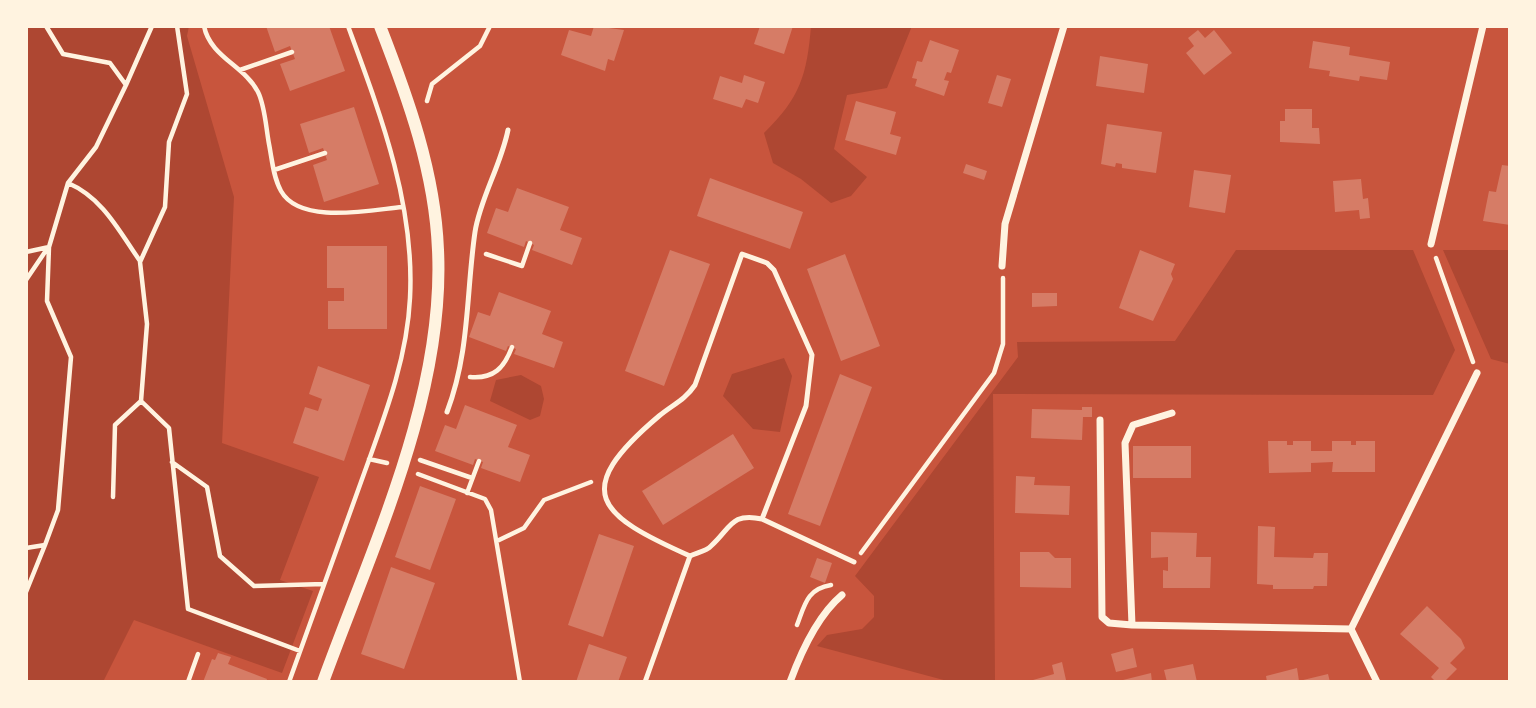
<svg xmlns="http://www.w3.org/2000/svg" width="1536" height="708" font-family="'DM Sans',sans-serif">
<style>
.green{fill:#ae4732}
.building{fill:#d67c66}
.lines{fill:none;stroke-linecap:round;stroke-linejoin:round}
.path{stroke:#fff3e0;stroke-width:4.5}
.service{stroke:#fff3e0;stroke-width:5}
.minor{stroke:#fff3e0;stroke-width:7}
.tertiary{stroke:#fff3e0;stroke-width:12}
</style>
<rect width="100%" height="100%" fill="#c8553d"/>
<path class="green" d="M26,26H189L187,36L234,197L222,443L319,477L280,580L313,591L282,673L134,620L103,682H26Z
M811,26H912L887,88L847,95L834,149L867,177L851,196L831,203L801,179L773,163L764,133C800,98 807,75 811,26Z
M1236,250H1413L1455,350L1433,395L993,394L995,682H951L817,646L827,635L862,629L874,617V596L855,576L1018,357L1017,342L1175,341Z
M1443,250H1510V364L1491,359Z
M784,358L792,376L780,432L753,429L723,396L732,374Z
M521,375L541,386L544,399L540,416L530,420L490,401L496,380Z"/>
<path class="building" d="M266,26H329L345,71L290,91L280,64L295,59L290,46L275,52Z
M594,26L624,30L614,61L608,59L605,71L561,55L569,30L591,36Z
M760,26H793L784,54L754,44Z
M1198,30L1205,38L1214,30L1232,53L1204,75L1186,53L1194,46L1188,38Z
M930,40L959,50L951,73L947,72L944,80L949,81L944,96L915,86L917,79L912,78L917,61L922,62Z
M1313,41L1350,47L1349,55L1390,62L1387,80L1360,76L1359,81L1329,76L1330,71L1309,68Z
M1100,56L1148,64L1144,93L1096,86Z
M744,75L765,82L758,103L746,99L742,108L713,99L720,76L742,83Z
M997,75L1011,79L1002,107L988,103Z
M856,101L896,112L890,134L901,137L896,155L845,140Z
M354,107L379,184L324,202L313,165L327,160L323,148L309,153L300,124Z
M1285,109H1312V128H1319L1320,144L1280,142V121H1285Z
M1107,124L1162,132L1156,173L1122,168V164L1116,163L1115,167L1101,164Z
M966,164L987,171L984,180L963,173Z
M1502,165L1510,166V225L1483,221L1489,191L1496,192Z
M1194,170L1231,175L1225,213L1189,207Z
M710,178L803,212L790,249L697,216Z
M1361,179L1363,199L1368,198L1370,218L1360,219L1359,210L1335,212L1333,181Z
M517,188L569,207L560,230L582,238L572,265L532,250L534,245L526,241L524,247L487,233L496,208L508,212Z
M327,246H387V329H328V301H344V288H327Z
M670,250L710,264L664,386L625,371Z
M1140,250L1175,264L1171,274L1173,279L1153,321L1119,308Z
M845,254L880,346L841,361L807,269Z
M499,292L551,311L542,334L563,342L554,368L514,354L516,349L508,346L506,351L469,337L478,312L490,316Z
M1032,293H1057V306L1032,307Z
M318,366L370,385L344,461L293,443L305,407L318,411L322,399L309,394Z
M840,374L872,387L820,526L788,514Z
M465,405L517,425L508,447L530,455L520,482L481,468L483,462L475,459L473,465L435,451L445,425L456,429Z
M1082,407H1092V417H1083L1082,440L1031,438L1032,409L1082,410Z
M733,434L754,468L663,525L642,491Z
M1268,441H1287V445H1293V441H1311V451H1332V441H1351V445H1356V441H1375V472H1332L1333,462L1311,463V472L1269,473Z
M1133,446H1191V478H1133Z
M1016,476L1035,477L1034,485L1070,486L1069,515L1015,513Z
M420,486L456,499L430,570L395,557Z
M1258,526L1275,527L1274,557L1313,558L1314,553H1328L1327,586H1314L1313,589H1273V585L1257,584Z
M1151,532L1197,533L1196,557H1211L1210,588H1163V570L1168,571V557L1151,558Z
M599,534L634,546L603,637L568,625Z
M1020,552H1049L1055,558H1071V588L1020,587Z
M817,558L832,563L825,583L810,577Z
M391,567L435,583L404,669L361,654Z
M1427,606L1461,639L1465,648L1450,663L1457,669L1444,682H1436L1431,677L1439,668L1400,634Z
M589,644L627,657L618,682H576Z
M1133,648L1137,667L1116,672L1111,654Z
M218,653L231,657L228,664L267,679L266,682H203L212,659L215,660Z
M1062,662L1066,680L1026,682L1054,674L1052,665Z
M1193,664L1197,682H1167L1164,670Z
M1297,668L1299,681L1328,674L1330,682H1267L1266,676Z
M1151,673L1152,682H1119V681Z"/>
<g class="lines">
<path class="path" d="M46,26L63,54L110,63L126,85L152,26
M204,26C210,57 245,66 258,92C265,106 266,128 269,144C272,159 273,177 281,191C300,225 370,210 402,207
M240,70L292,52
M427,101L432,84L480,46L490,26
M274,170L325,153
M68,183C103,198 119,231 140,261
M26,252L49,247L68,183L96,147L126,85
M486,254L522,266L530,243
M1436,258L1473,362
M26,280L47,249
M470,377C494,379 504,368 512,347
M141,401L169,428L188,609L300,651
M369,459L387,463
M420,460L472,478
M172,462L207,487L220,556L254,586L324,584
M418,474L485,499L491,510L520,682
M467,493L479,461
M113,497L115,425L141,401L147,324L140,262L165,207L169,142L187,94L177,26
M497,541L524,528L544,500L591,482
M26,548L45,545L58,510L71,357L47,301L49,247
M861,553L994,373L1003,344V278
M26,592L45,545
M797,625C805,604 807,589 831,585
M188,682L198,654
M289,682C313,615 337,549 361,482C382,423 407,362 410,298C415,204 380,113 348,26"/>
<path class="service" d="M447,412C470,351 466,294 475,232C480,199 501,165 508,130
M690,556C696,553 707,551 711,546C731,528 731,512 762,519
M645,682L690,556C598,515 569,492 659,416C672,405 685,400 695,385L742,254L767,263L774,270L812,355L806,406L762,519L854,562"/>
<path class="minor" d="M1431,244L1483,26
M1002,266L1005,224L1064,26
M1100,420L1102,617L1109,623L1132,625L1351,629
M1132,625L1125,443L1133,425L1172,413
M790,682C801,652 817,616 842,595
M1377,682L1351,629L1477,373"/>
<path class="tertiary" d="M323,682C372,547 445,396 438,250C435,172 408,98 380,26"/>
</g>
<rect width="1536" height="708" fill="none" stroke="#fff3e0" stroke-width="56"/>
</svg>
